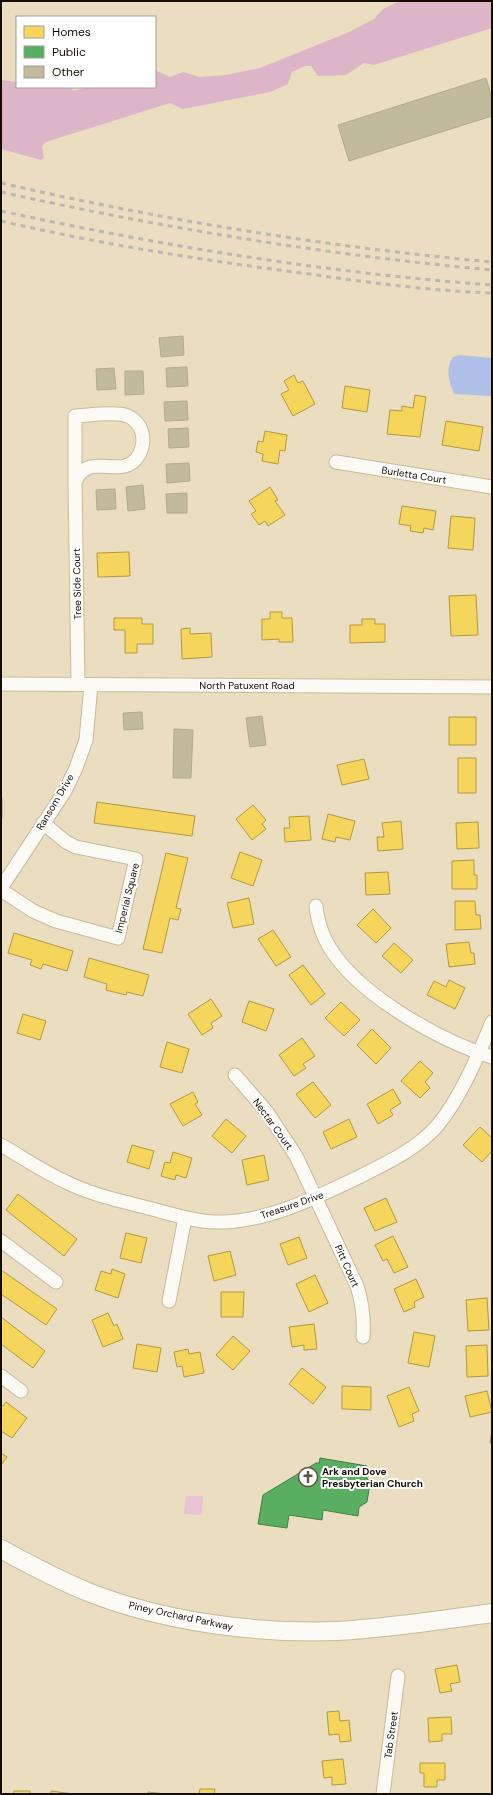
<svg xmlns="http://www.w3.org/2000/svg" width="493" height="1795" font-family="'DM Sans',sans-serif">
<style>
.green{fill:#eac3d6}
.forest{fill:#ddb5c8}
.water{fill:#b0c0e8}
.homes{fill:#f6d55c;stroke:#b29940}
.public{fill:#5aae61;stroke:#457d44}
.building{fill:#c1ba9d;stroke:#b1aa8e}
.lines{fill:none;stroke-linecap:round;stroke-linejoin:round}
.minor-casing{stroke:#c6ba9f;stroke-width:15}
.secondary-casing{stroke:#c6ba9f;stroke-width:20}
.minor{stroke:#fcfaf5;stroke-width:13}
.secondary{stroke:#fcfaf5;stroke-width:18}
.rail{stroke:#bbb8b1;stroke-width:3;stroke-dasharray:5 5;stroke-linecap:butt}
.labels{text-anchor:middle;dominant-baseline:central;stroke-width:4;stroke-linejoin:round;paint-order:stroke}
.street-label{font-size:10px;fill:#150c00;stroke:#fff}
.poi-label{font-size:10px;font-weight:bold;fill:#150c00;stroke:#fff;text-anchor:start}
</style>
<rect width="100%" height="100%" fill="#ebddbf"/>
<path class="green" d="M186,1496H203L202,1515L184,1514Z"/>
<path class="forest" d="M400,1H492V28L374,65L364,63L346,75L318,76L311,66H305L292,72L288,84L270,92L183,109L170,103L46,142L42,146L44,158L41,160L1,149V80L17,82V87H71L73,91L88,87H155V70L170,77L183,72L200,77L226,75L260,68L347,33L374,19L383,9Z"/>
<path class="water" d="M459,355L492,358V396L454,394C449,382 445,368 453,357Z"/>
<path class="homes" d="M294,375L298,383L303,381L315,404L293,416L281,394L289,390L284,381Z
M345,386L370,390L367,412L342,408Z
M415,395L426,397L420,437L387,434L390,410L402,411V406L413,408Z
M446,421L483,427L479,451L442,445Z
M265,431L287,435L285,451L280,450L278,464L262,461L263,454L256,452L258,441L263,442Z
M270,487L278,500L275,501L285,515L268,526L265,521L259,525L251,514L256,511L249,501Z
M402,506L436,511L433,530L424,528L423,533L410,531L411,526L399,524Z
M451,516L475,518L473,550L448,548Z
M129,552L130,576L98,577L97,553Z
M476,595L478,635L451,636L449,596Z
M270,612H282V618H292L293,642H279V639L262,640V619H270Z
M114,618H142V624H153V644H137V653H125V630H114Z
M362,619H375V624H385V642L350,643V625H362Z
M190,628V634L211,633L212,657L182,659L181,629Z
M449,717H476V745H449Z
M458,758H476V793H458Z
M364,759L369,779L342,785L337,765Z
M97,802L195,816L192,836L94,823Z
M253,805L266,820L262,824L266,829L252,840L236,819Z
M328,814L355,821L350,840L336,837L335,842L322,839Z
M309,816L311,840L285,842L284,828H290L289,817Z
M401,821L403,849L378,851L377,837H384L382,823Z
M478,822L479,848L457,849L456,823Z
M240,852L262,860L253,886L231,878Z
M166,853L188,858L176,908L181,909L178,920L170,918L162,953L143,949Z
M474,860V875H477V889H452V861Z
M388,872L390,894L366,895L365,873Z
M249,898L254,924L233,928L227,903Z
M455,901H475L476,915H480L481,929L455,930Z
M373,909L391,928L376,943L357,925Z
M273,930L291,957L276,966L258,939Z
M14,933L73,951L67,971L43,964L41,969L30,965L32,960L8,953Z
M469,942L471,953H474L475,964L449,967L446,944Z
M394,943L413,960L401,973L382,956Z
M89,958L149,975L143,996L127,992L126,995L106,990L107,984L84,977Z
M303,965L325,994L311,1005L289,975Z
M449,980L465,988L455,1009L427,995L434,981L446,987Z
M211,999L222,1016L211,1023L213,1028L202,1035L188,1014Z
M249,1001L274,1009L266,1031L242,1022Z
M341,1002L360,1020L344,1036L325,1018Z
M23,1014L46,1021L40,1040L17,1033Z
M372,1029L391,1048L376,1064L357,1045Z
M302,1038L315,1056L303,1064L306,1068L294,1076L279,1055Z
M167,1042L189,1049L182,1073L160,1067Z
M420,1061L433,1073L425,1082L430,1088L420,1098L401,1081Z
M313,1082L331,1105L315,1118L296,1094Z
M393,1089L401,1103L390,1110L393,1115L378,1124L367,1104Z
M193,1092L198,1102L195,1104L202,1115L183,1126L170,1104Z
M226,1119L246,1136L232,1153L212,1136Z
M349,1119L357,1137L331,1149L323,1132Z
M480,1127L492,1138V1151L482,1162L463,1145Z
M132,1145L154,1151L149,1169L127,1162Z
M173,1152L192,1158L186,1178L176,1175L175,1180L161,1176L165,1162L170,1163Z
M264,1155L269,1180L247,1185L242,1160Z
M18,1194L77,1239L64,1256L6,1210Z
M386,1198L397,1222L375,1231L364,1208Z
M126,1233L147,1238L141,1263L120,1258Z
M393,1236L408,1267L394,1273L387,1259L383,1261L375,1245Z
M299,1237L307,1258L288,1265L280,1244Z
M230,1251L236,1275L214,1281L208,1256Z
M112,1269L125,1274L118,1298L95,1290L101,1271L111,1274Z
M1,1270L57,1309L46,1325L1,1294Z
M315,1275L328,1303L309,1312L296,1284Z
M416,1279L424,1297L414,1302L415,1307L404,1312L394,1289Z
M221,1292H244L243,1317H221Z
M487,1298L489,1330L468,1331L466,1300Z
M108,1313L114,1326L117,1324L123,1339L103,1347L92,1320Z
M1,1317L45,1351L33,1368L1,1344Z
M314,1324L317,1349L304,1350V1345L292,1347L289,1327Z
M414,1332L435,1336L429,1367L408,1363Z
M233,1336L250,1351L233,1370L216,1355Z
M137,1344L161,1348L157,1372L133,1368Z
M487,1345L488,1376L467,1377L466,1346Z
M188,1349L189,1354L200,1352L204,1373L184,1377L182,1366L177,1367L174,1352Z
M302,1368L326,1387L313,1404L289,1384Z
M342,1386L371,1387V1410L342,1409Z
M409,1387L419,1411L412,1414L414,1421L399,1427L387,1396Z
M487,1391L492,1412L470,1417L465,1396Z
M6,1402L27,1418L12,1438L1,1431V1405L3,1406Z
M492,1429V1443H490Z
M1,1453L7,1457L1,1465Z
M457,1665L460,1682L450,1684L452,1691L440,1693L435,1669Z
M339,1711L340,1721L349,1720L351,1741L340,1742L339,1734L329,1735L327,1712Z
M451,1717L452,1734H442V1741L429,1742L428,1718Z
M343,1759L346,1784L332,1785V1777L324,1778L322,1761Z
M420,1763H445V1780H437V1787H424V1773H420Z
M200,1789H215L214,1794H199Z
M14,1791H30V1794H13Z
M51,1791L73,1794H51Z
M148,1792L166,1794H148Z"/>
<path class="public" d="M320,1458L367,1466L366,1476L370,1483L367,1502L359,1507L358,1516L323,1510L322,1520L289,1515L287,1528L258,1524L263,1495L316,1463H319Z"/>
<path class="building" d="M486,78L492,98V116L349,161L338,125Z
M183,336L184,355L161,357L159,338Z
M187,367L188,386L167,387L166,368Z
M114,368L116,389L97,390L96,369Z
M125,371H143L144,394L125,395Z
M187,401L188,420L165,421L164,402Z
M188,428L189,447L169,448L168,429Z
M189,463L190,481L167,483L166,464Z
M143,485L145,509L128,511L126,487Z
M115,489L116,509L97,510L96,490Z
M187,493V513H167L166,494Z
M142,712L143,729L124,730L123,713Z
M262,716L266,745L250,747L246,718Z
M174,729L193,730L191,778H173Z
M1,798H2V819H1Z"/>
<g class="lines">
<g class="minor-casing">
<path id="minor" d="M336,462L492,487
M75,483V416C89,415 104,413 118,414C126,414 132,417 137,423C148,436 143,461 125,466C106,470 84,457 75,483L78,684
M1,684L492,687
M1,888L65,791L76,768L86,740L91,685
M1,890L33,911L56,921L118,938L136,859L76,847L66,842L43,823
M316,906C317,918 320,928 325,939C350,991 438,1040 492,1057
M235,1075L267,1112L296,1156L357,1286C363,1304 364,1319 363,1337
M1,1145C22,1157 42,1171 64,1181C93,1196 126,1202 156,1210C175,1215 196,1222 216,1222C265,1223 315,1198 359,1177C386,1163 416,1150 437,1126C460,1099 478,1056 492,1022
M1,1241L56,1282
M169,1301L185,1218
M1,1376L21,1391
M383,1794L398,1676"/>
</g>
<g class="secondary-casing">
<path id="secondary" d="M1,1549C30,1565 58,1580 88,1592C164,1622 257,1634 338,1631C390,1628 441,1620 492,1613"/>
</g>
<use href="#minor" class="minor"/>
<use href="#secondary" class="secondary"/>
<path class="rail" d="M1,183C163,220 327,247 492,262
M1,192C163,228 327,255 492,270
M1,211C163,246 327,273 492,285
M1,221C100,244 201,260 302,273C365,282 429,291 492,293"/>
</g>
<defs>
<g id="church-ring" transform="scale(1)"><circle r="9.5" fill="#fff" stroke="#605543" stroke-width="1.5"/><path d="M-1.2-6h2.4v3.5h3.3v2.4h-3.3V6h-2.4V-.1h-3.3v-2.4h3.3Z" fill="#605543"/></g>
</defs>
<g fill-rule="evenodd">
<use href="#church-ring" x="308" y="1477"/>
</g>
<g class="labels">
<g class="street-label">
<text transform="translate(414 475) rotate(9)">Burletta Court</text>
<text transform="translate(77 584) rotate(-91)">Tree Side Court</text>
<text x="247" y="685">North Patuxent Road</text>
<text transform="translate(55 802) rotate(-59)">Ransom Drive</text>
<text transform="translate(127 898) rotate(-76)">Imperial Square</text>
<text transform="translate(273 1124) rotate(54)">Nectar Court</text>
<text transform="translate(292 1205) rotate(-19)">Treasure Drive</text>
<text transform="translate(347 1266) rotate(66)">Pitt Court</text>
<text transform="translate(181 1616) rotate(12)">Piney Orchard Parkway</text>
<text transform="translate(391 1735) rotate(-82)">Tab Street</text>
</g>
<g class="poi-label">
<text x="322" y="1471">Ark and Dove<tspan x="322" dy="12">Presbyterian Church</tspan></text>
</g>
</g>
<rect width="493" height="1795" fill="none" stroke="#150c00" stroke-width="4"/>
<rect x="16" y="16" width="140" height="72" fill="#ffffff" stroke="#a19e99"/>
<rect x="24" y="26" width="20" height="12" fill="#f6d55c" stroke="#a19e99"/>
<text x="52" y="36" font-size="12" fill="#150c00">Homes</text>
<rect x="24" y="46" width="20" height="12" fill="#5aae61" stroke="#a19e99"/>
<text x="52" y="56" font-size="12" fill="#150c00">Public</text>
<rect x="24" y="66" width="20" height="12" fill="#c1ba9d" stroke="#a19e99"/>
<text x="52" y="76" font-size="12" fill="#150c00">Other</text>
</svg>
